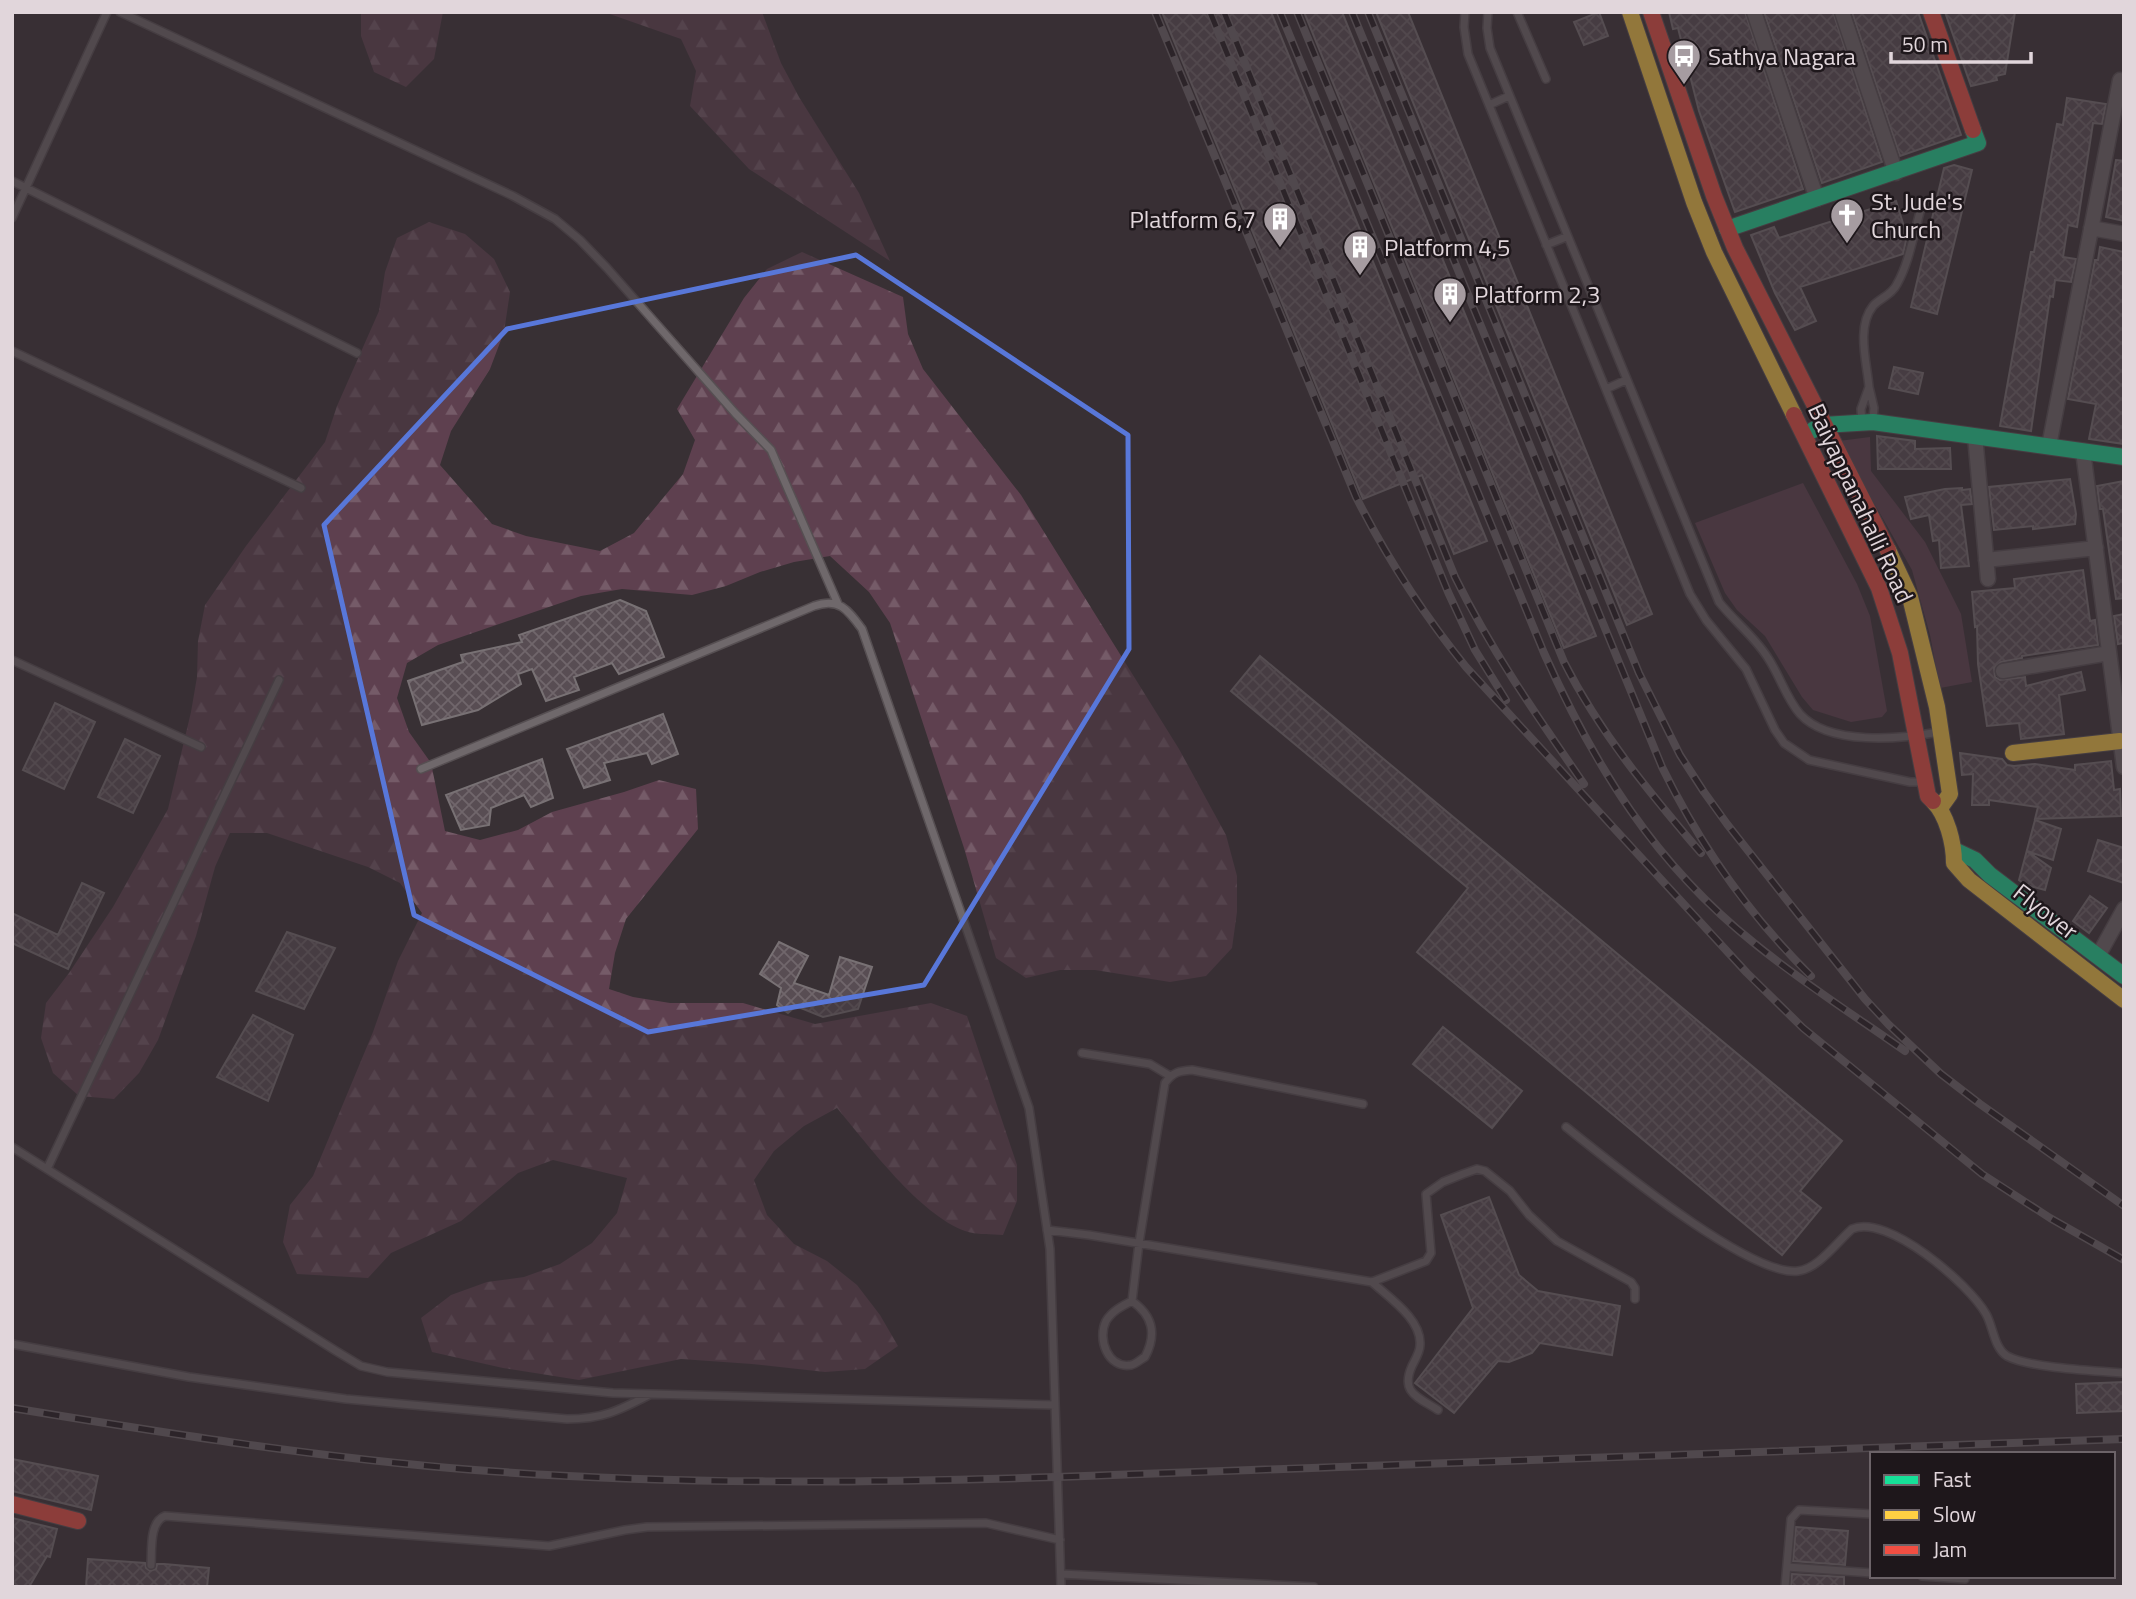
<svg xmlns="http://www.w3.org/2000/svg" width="2136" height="1599" font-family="'Titillium Web',sans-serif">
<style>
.forest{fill:url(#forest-firs)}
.green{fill:#5e404f}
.building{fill:url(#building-cross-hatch);stroke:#787174;stroke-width:2}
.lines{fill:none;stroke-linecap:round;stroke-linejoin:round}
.lane-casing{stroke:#564f52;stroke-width:10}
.street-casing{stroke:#564f52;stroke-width:17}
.fast-casing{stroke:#564f52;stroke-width:18}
.slow-casing{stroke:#564f52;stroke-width:18}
.jam-casing{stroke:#564f52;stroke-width:18}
.lane{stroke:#6f686b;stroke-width:7}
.street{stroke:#6f686b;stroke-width:14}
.fast{stroke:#16e098;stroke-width:16}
.slow{stroke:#ffcf43;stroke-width:16}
.jam{stroke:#f24e42;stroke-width:16}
.rail-casing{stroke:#6e676a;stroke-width:8}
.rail{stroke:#1e171b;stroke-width:5;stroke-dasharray:16;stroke-linecap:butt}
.marked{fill:none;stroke:#5877d9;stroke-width:5;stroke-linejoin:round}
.labels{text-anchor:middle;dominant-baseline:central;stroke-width:5;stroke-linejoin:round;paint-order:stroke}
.poi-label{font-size:24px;fill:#e1d6db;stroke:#1e171b;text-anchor:start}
.street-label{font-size:24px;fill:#e1d6db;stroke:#1e171b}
</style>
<defs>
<pattern id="forest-firs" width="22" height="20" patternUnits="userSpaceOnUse" patternTransform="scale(1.75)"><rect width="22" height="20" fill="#5e404f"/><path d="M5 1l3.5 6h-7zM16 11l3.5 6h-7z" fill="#755b68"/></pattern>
<pattern id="building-cross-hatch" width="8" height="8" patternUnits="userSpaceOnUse" patternTransform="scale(1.75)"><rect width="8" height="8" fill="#584d53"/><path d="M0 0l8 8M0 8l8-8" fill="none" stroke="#70666b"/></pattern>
</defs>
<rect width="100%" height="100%" fill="#383034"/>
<path class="forest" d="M361,12H443L434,59L406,87L374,72L361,36Z
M604,12H762L781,63L799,97L859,193L890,261L749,169L690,106L696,71L681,39Z
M429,222L465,234L494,259L510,292L504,332L490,369L451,431L440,465L492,524L526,536L600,551L634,533L683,474L695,440L677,409L744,298L767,269L802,252L903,297L908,334L923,369L1021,495L1179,749L1226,835L1237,876V912L1232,948L1206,976L1170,982L1095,970H1060L1026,978L996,958L964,848L890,623L869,592L830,556L794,562L760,572L726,586L692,595L622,589L581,596L438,645L407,663L397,698L409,732L431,763L445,831L480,840L518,830L552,812L624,792L659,780L696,789L698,829L626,919L615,953L609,989L633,997L670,1003H743L815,1024L931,1003L967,1016L1017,1165V1201L1003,1235C992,1234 976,1235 965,1231C919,1214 869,1146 837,1108L804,1126L774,1151L754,1180L767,1215L794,1244L827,1261L857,1285L880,1315L898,1346L865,1369L825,1372L752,1364L681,1359L579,1380L503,1368L432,1352L421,1318L451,1295L487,1282L524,1277L560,1264L592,1243L617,1213L627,1178L553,1160L518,1173L461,1221L391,1253L368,1278L297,1274L283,1242L290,1205L313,1176L373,1032L398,961L422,913L400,883L368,867L267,833H230L215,867L196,936L158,1040L139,1073L114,1099L79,1096L53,1073L41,1038L46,1003L69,973L113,907L168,809L191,712L197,677L198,641L205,605L246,546L325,442L337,406L379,311L385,272L397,238Z"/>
<path class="green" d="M1870,437L1871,471L1925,542L1961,614L1972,682L1940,688L1930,635L1912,570L1839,441Z
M1803,483L1857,584L1870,616L1887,711L1882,717L1851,722L1813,710L1802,697L1765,636L1737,610L1725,593L1695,523Z"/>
<path class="building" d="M1162,12H1271L1487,541L1454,554L1422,475L1363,499Z
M1304,12H1342L1596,636L1564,648Z
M1376,12H1408L1652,614L1627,625Z
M1599,12L1608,36L1584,45L1574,22Z
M1669,12H1745L1803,189L1735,212L1699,111L1678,28L1673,29Z
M1764,12H1833L1882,162L1822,183Z
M1852,12H1918L1961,135L1900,156Z
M1945,12H2015L2005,74L1996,76L1997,80L1971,86Z
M2067,98L2106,104L2102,124L2093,123L2077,227L2068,225L2063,257L2076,259L2071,282L2055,280L2053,297L2050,296L2031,431L2000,426L2031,252H2034L2057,124L2063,125Z
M2116,160L2124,161V221L2106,217Z
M1954,165L1972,170L1937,314L1911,307L1944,168Z
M1896,201L1907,236L1903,254L1800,287L1816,321L1795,330L1775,293L1751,235L1774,227L1779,238Z
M2100,247L2124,252V444L2089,439L2096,404L2068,399L2095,260H2098Z
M1894,367L1923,373L1918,394L1889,388Z
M1877,436L1915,441V449L1950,448L1951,469H1878Z
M2070,479L2076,514L2075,524L2033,529V526L1994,530L1989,487Z
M2124,481V598L2116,599L2103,509H2100L2097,486Z
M1962,488V490L1970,489L1972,504L1961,505L1969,566L1941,568L1939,540L1933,541L1929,515L1911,519L1905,497L1945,489Z
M2083,570L2090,621L2095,620L2098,645L2022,656V658L2001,662L1994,668L1995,677L2000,680L2025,677L2026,686L2081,672L2085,690L2059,695L2064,734L2021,739L2019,723L1987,726L1978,664L1977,626L1975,627L1972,592L2015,588L2014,579Z
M620,600L646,611L664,657L619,674L612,663L574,677L579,690L546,701L532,669L518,674L521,684L478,710L422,725L408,681L463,662L461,655L522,642L519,635Z
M2124,614V643L2118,644L2114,616Z
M1260,656L1842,1141L1800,1191L1821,1208L1782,1255L1417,952L1468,888L1231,691Z
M55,703L95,722L64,789L23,770Z
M663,714L678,754L652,764L647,753L604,763L610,780L584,788L567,749Z
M125,739L160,756L133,813L98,797Z
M1960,753L2002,759L2007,765L2014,766L2035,764L2075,770V765L2111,761L2114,790L2120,789L2121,816L2035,819L2038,807L1989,800V805H1972L1973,774L1962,775Z
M542,759L553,798L531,807L524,795L491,808L489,825L461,830L446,795Z
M2035,820L2061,829L2053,860L2027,851L2051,868L2045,890L2026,885L2019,880Z
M2098,840L2124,848V883L2088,871Z
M82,883L104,893L68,969L12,943V913L58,935Z
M2090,896L2107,908L2089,933L2073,921Z
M287,932L335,948L304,1009L256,991Z
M779,942L808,956L794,983L829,995L840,957L872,967L858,1009L823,1017L796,1006L788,1013L777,1005L781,988L760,974Z
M253,1015L293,1035L268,1101L217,1077Z
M1443,1027L1522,1091L1492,1128L1413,1064Z
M1489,1197L1519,1275L1538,1291L1620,1306L1612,1355L1540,1343L1532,1353L1509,1362L1498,1361L1454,1413L1415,1383L1473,1308L1441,1215Z
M2124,1382V1411L2077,1413L2076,1384Z
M12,1459L98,1476L91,1510L12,1491Z
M12,1518L57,1529L50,1557L47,1556L29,1587H12Z
M1796,1527L1848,1531L1845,1565L1793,1561Z
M88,1559L145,1563L146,1568L150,1571L156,1569L157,1564H164L209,1568L207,1587H86Z
M1792,1574L1844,1577V1587H1791Z"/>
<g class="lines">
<g class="lane-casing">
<path id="lane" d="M120,12L513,196L555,219L580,240L607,268L735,413L771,450L838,604
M1465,12L1464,27L1468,54L1690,594L1706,620L1746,669L1775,730L1784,743L1809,760L1910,782H1923
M1488,12L1487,28L1490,48L1719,602C1734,621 1755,637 1768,658C1780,676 1786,698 1800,714C1829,746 1900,739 1939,732
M1517,12L1546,79
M1489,105L1509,96
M12,181L357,353
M12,218L107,12
M1546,245L1566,237
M12,351L301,488
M1869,387C1867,363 1856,327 1873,306C1880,298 1892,295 1897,284C1910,261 1914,231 1922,205
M1606,389L1626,380
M1862,422L1861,409L1869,387L1874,408L1873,418
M12,660L201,747
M421,769L814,606C839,597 848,610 862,629L1029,1108L1050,1249L1061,1587
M1082,1053L1150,1064L1170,1076
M1566,1127C1608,1160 1749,1277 1798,1271C1818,1269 1837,1242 1852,1229C1887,1213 1969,1284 1986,1314C1993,1326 1994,1348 2007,1356C2029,1368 2097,1371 2124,1373
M12,1147L336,1351L361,1366L387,1372L613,1393L1055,1405
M47,1169L279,680
M1047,1230L1089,1235L1372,1282L1426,1261L1431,1253L1426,1194L1443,1182L1463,1174L1477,1169L1485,1171L1510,1191L1529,1215L1557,1241L1631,1282L1635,1288V1299
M1372,1282C1388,1297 1422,1319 1420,1345C1420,1352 1415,1360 1412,1366C1400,1393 1418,1397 1438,1410
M1132,1301L1139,1243L1165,1083C1173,1072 1179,1071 1192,1070L1363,1104
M1132,1301C1153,1316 1157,1334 1145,1357C1141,1359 1136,1364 1131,1365C1108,1369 1097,1339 1106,1321C1112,1311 1122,1306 1132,1301Z
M12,1344L189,1377L346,1399L567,1419C602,1419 618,1411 649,1395
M151,1565C152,1550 149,1522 165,1516L549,1546L625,1530L647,1527L986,1523L1060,1540
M1787,1567L1872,1573
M1061,1574L1314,1587
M1922,1576L1965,1579
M1785,1587L1791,1519L1799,1510L1872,1514"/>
</g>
<g class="street-casing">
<path id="street" d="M1754,12L1817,199
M1842,12L1896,173
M2091,228L2124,234
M1975,436L1988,579
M2049,446L2120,80
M2083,451L2124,767
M1986,560L2096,548
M2003,671L2109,653
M2098,956L2124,909"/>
</g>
<g class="fast-casing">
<path id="fast" d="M1727,229L1978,143L1973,130
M1813,430L1823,425L1873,422L2124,457
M1954,850L1975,860L1990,875L2124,976"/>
</g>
<g class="slow-casing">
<path id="slow" d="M1630,12L1694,202L1714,252L1794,415
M1888,550L1910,597L1937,707L1950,794L1940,808
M2013,753L2120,741
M1933,801C1947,815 1954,843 1954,863L1969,880L2124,1000"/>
</g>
<g class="jam-casing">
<path id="jam" d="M1651,12L1714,196L1735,248L1888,550
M1931,12L1973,130
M1794,415L1879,588L1900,653L1928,796L1933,801
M12,1504L78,1521"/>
</g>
<use href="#lane" class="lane"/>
<use href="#street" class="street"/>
<use href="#fast" class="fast"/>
<use href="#slow" class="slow"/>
<use href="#jam" class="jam"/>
<g class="rail-casing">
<path id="rail" d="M1155,12L1356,497C1387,558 1423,614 1466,667L1747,973L1803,1028L1982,1174L2050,1218L2124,1260
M1210,12L1448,592L1475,650L1506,700
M1224,12L1455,577C1492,652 1537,716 1584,784
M1280,12L1544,653C1595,767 1655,864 1754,943C1802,982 1855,1016 1905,1051
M1297,12L1564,662C1600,733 1649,792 1701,853
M1352,12L1662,767C1700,845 1749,915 1811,976
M1368,12L1639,673L1680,755L1704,792L1727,824L1865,999L1889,1025L1941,1074L1980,1104L2124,1206
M12,1408C165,1433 320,1458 475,1470C668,1485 863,1483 1057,1477L2124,1439"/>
</g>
<use href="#rail" class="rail"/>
</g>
<path d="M0 0H2136V1599H0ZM856,255L1128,435L1129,649L924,985L648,1032L414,915L324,525L507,329Z" fill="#383034" fill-opacity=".55" fill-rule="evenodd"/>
<path class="marked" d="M856,255L1128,435L1129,649L924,985L648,1032L414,915L324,525L507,329Z"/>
<defs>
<g id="bus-pin" transform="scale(1.75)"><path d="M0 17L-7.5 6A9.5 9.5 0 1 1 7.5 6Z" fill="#a69ca1" stroke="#1e171b"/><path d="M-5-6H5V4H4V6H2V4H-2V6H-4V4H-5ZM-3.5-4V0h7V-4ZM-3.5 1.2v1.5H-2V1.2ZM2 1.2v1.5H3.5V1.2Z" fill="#fff"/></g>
<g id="church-pin" transform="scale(1.75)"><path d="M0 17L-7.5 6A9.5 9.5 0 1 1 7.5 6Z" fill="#a69ca1" stroke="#1e171b"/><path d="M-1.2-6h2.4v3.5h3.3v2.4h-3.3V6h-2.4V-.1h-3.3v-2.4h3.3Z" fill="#fff"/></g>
<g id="building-pin" transform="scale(1.75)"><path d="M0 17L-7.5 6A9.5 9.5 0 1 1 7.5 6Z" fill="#a69ca1" stroke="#1e171b"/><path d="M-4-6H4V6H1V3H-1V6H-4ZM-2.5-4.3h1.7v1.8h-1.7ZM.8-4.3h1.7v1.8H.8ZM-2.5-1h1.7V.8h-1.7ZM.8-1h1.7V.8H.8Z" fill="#fff"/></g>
</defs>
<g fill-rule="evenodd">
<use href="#bus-pin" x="1684" y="56"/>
<use href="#church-pin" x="1847" y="215"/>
<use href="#building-pin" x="1280" y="219"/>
<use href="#building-pin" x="1360" y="247"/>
<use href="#building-pin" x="1450" y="294"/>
</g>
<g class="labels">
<g class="poi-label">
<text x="1708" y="56">Sathya Nagara</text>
<text x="1871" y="201">St. Jude's<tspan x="1871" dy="28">Church</tspan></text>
<text x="1256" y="219" text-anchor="end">Platform 6,7</text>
<text x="1384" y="247">Platform 4,5</text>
<text x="1474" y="294">Platform 2,3</text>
</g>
<g class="street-label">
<text transform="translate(1861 503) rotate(65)">Baiyappanahalli Road</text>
<text transform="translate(2046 911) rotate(38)">Flyover</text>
</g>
</g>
<rect width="2136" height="1599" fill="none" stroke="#e1d6db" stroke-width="28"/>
<rect x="1870" y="1452" width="245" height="126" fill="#1e171b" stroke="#6c6368" stroke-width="2"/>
<rect x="1884" y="1475" width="35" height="10" fill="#16e098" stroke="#6c6368" stroke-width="2"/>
<text x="1933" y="1487" font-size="21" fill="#e1d6db">Fast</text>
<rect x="1884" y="1510" width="35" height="10" fill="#ffcf43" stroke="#6c6368" stroke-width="2"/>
<text x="1933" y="1522" font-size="21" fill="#e1d6db">Slow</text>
<rect x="1884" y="1545" width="35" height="10" fill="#f24e42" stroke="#6c6368" stroke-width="2"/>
<text x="1933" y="1557" font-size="21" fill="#e1d6db">Jam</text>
<path d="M1891 52v10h140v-10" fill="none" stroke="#e1d6db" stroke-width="3.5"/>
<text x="1902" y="52" font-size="21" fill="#e1d6db" stroke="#1e171b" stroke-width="5" paint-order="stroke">50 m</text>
</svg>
